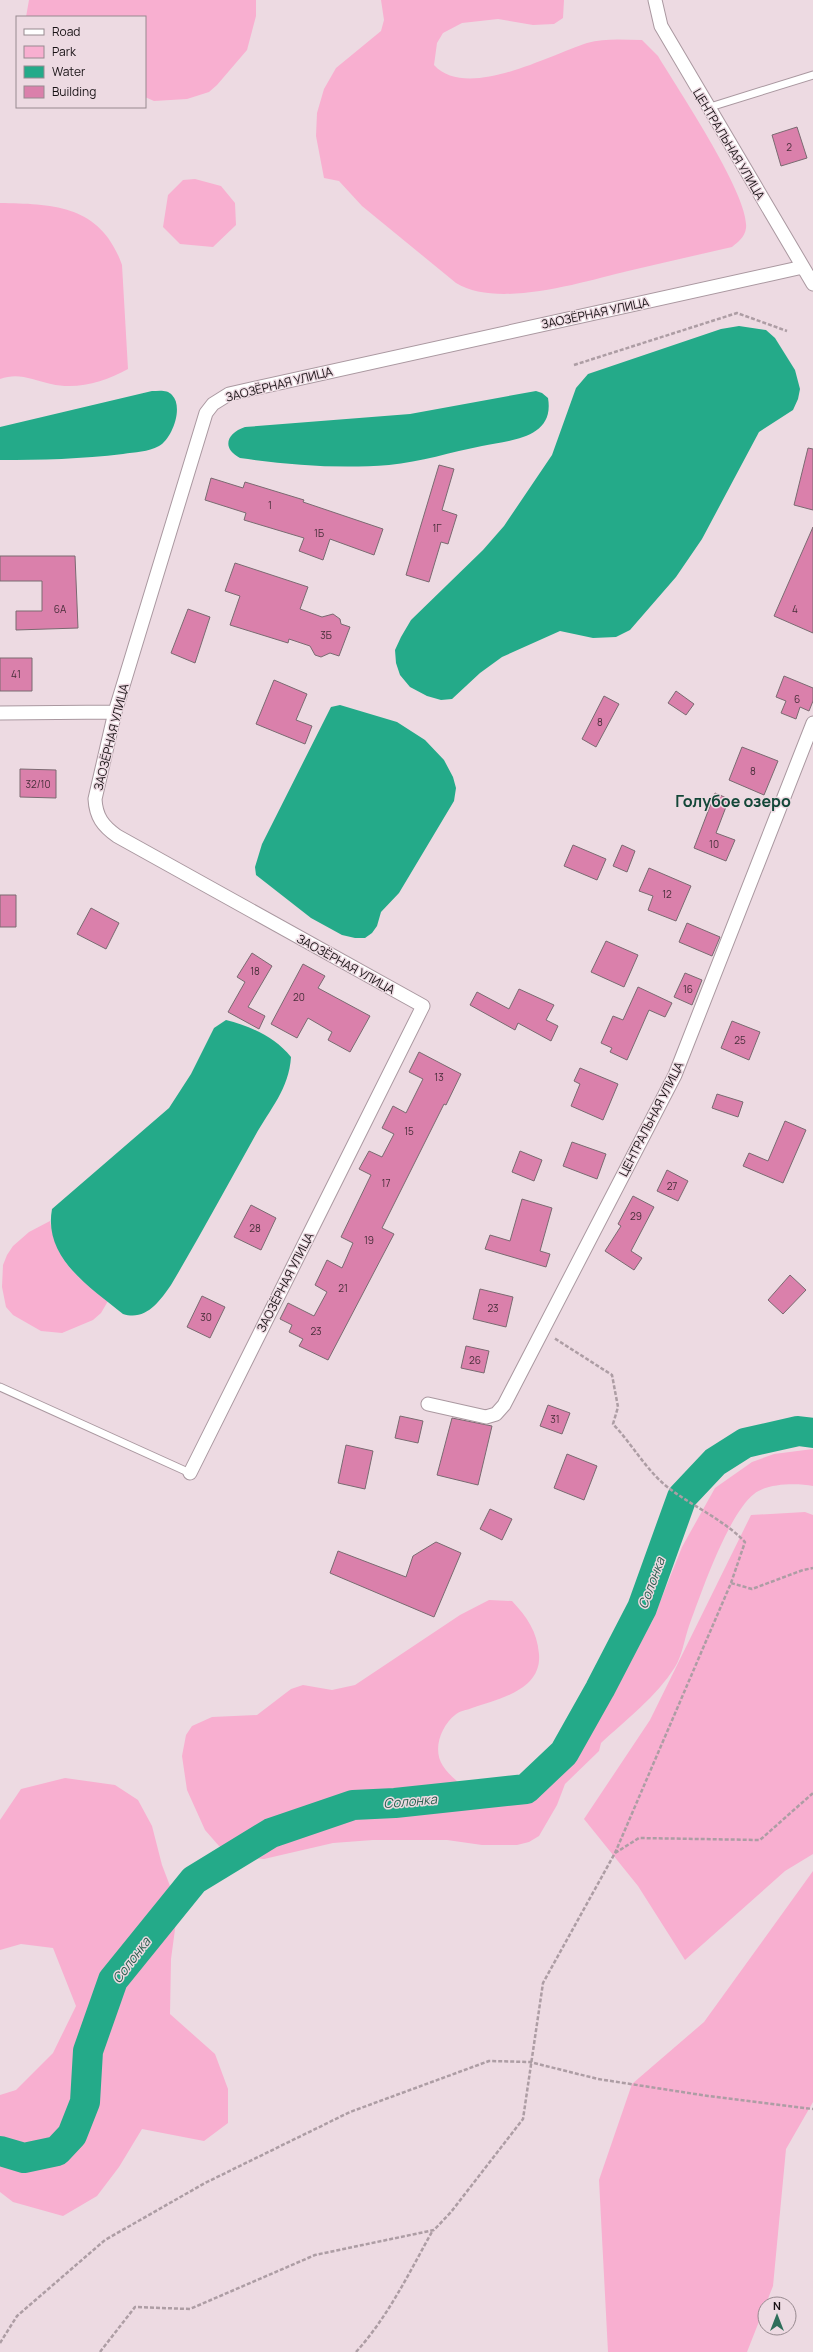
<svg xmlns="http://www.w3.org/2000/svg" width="813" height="2352" font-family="Manrope,sans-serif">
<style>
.green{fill:#f8afd0}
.water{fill:#24aa89}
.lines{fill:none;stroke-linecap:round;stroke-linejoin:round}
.river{stroke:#24aa89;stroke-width:30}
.building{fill:#da80ab;stroke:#7a6a71}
.service-casing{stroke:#aa98a0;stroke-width:9}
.minor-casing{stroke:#aa98a0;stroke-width:15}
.path{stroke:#ad9da4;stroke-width:2.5;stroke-dasharray:4 2;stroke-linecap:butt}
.service{stroke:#fff;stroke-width:7}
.minor{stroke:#fff;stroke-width:13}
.labels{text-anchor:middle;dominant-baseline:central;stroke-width:3;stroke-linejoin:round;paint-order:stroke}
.number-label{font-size:10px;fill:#482e3a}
.street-label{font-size:12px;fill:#181215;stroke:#eddae2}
.water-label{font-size:13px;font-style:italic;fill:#295c4c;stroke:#eddae2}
.district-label{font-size:16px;font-weight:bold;fill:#134738;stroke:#eddae2}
</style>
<rect width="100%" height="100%" fill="#eddae2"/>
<path class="green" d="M29,0H256V16L247,50L217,85L209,92L187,99L154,101L145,97V17H26Z
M381,0H564L563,18L554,24L533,25L498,19L462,23L443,33L437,43L434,65C467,101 549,55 587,43C605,38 624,40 642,40L658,56C677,88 750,196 746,228C745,237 738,242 732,247C697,255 662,263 628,271C582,282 498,309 456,283L362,206L339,181L324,178L316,136L317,113L324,89L336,68L381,31L384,20Z
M195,179L221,186L235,203L236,225L213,247L180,244L163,227L168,195L183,180Z
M0,203C54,204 101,205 122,265L128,369C105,382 77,390 51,384C32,380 19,372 0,379Z
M50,1221C57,1263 76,1276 108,1301L101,1313L93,1320L62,1333L41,1331L13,1315L6,1307L2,1287L3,1265L7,1255L13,1246L29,1232Z
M813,1449V1486C797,1483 767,1483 754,1494C728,1514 700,1596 688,1629C684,1641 682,1656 675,1667C656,1697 627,1719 601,1743L599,1751L565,1784L557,1805L539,1836L529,1842L517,1845H482L447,1840H373L333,1843L264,1859L239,1857L219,1846L205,1830L187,1790L182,1756L186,1735L192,1726L212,1717L257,1715L291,1689L303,1685L332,1690L355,1685L460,1615L489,1600L512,1601C527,1617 537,1631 539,1654C542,1690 499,1699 472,1708C467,1710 459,1711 455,1715C441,1726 432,1750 443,1766C451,1778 466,1788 477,1798H500L510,1794L548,1767L611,1689L652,1622L682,1547L715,1488L752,1462L774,1454Z
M805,1512L813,1515V1854L785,1871L685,1960L638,1886L584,1819L650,1720L751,1515Z
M65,1778L115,1785L138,1800L152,1826L162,1865L178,1907L171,1959L170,2014L215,2054L228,2089V2123L204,2141L142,2129L119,2167L97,2196L63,2216L13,2202L0,2192V2095L16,2090L53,2053L76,2006L53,1948L21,1944L0,1950V1820L21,1789Z
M813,1871V2102L786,2149L773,2286L747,2352H608L599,2180L632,2084L704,2022Z"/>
<path class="water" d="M739,326L766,330L775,338L795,370L800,389L798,399L793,410L759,432L702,539L676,577L630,630L616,637L593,638L560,631L502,657L480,673L452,699L441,700L427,696L410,687L400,675L396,663L395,650L401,637L411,620L483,550L504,526L552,455L576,388L588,374L721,329Z
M152,391C158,391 167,389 172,395C184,407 172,439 159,446C148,452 135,452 123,454C82,459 41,460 0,460V427Z
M536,391L542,393L548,398C555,439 510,440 482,446C451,452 421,462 389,465C339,469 289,465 240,458C221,448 227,433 245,427L410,414Z
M340,705L397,722L425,740L444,760L453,777L456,788L454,801L399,893L381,912L377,926L372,933L365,938H355L342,935L311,918L256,875L255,867L262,844L331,707Z
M226,1020C250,1026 275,1037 291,1057C289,1089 270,1109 255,1136C227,1186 200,1236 171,1285C159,1302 146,1321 123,1314C90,1287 43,1258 52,1209L169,1108L191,1074L214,1028Z"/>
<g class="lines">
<path class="river" d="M0,2151L24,2158L57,2151L72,2135L85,2102L88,2051L113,1980L194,1880L271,1833L353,1805L395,1803L526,1789L564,1753L600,1689L642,1608L682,1497L715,1462L745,1443L798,1431L813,1433"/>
</g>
<path class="building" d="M797,127L807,158L781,166L772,135Z
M808,448L813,449V510L794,505Z
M439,465L454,469L442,510L457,515L448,544L441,542L429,582L406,575Z
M211,478L243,488L245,482L304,500L303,502L383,529L374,555L330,539L323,560L299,551L304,538L244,520L246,513L205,500Z
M813,527V633L774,616Z
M0,556H75L78,628L16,630V611H42V581H0Z
M235,563L308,587L300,609L322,617L333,614L340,619L341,624L350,627L339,656L330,653L321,657L315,655L310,646L289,639L288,643L230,625L240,596L225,591Z
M188,609L210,617L195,663L171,653Z
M0,658H32V691H0Z
M784,676L813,688V701L809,711L800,707L796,719L781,713L786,701L776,697Z
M274,680L307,694L296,720L312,726L305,744L256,724Z
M676,691L694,704L686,715L668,703Z
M604,696L619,704L596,747L582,739Z
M742,747L778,761L764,795L729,780Z
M20,769L56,770V798L20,797Z
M715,793L729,799L716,833L735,840L726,861L694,848Z
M573,845L606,859L597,880L564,866Z
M622,845L635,851L627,872L613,866Z
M649,868L691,886L676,921L648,910L653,896L639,891Z
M0,895H16V927H0Z
M91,908L119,923L106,949L77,934Z
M687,923L720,937L712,956L679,942Z
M606,941L638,955L624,987L591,972Z
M252,953L272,966L248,1007L265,1016L259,1029L228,1012L245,982L237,977Z
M303,964L325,976L318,988L370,1016L350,1052L328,1040L332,1032L308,1018L297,1038L271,1024Z
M685,973L702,980L692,1005L674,997Z
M638,987L672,1003L665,1017L649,1010L627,1060L610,1052L612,1048L601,1043L613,1016L623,1020Z
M519,989L554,1005L546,1020L558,1026L551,1041L518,1023L515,1030L470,1005L477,992L509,1009Z
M732,1021L760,1032L749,1060L721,1048Z
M419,1052L461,1074L446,1105L444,1104L382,1228L394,1234L328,1360L299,1346L303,1339L289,1332L292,1325L280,1319L288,1303L314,1316L327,1292L315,1285L327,1260L342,1268L353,1243L341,1237L371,1175L359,1169L369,1151L382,1157L394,1134L382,1128L393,1106L406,1113L423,1079L409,1072Z
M580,1068L618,1084L603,1120L571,1106L580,1084L574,1081Z
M717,1094L743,1102L738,1117L712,1108Z
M785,1121L806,1130L783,1183L743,1166L749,1153L768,1161Z
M572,1142L606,1154L597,1179L563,1166Z
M520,1151L542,1160L534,1181L512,1172Z
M667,1170L688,1181L678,1201L657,1191Z
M633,1196L654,1207L631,1251L642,1258L634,1270L605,1251L621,1226L618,1224Z
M522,1199L552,1208L540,1251L550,1254L546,1267L485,1249L490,1235L510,1241Z
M251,1205L276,1218L261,1250L234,1237Z
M790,1275L806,1290L783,1314L768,1300Z
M480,1289L513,1297L506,1327L473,1319Z
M202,1296L225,1307L210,1338L187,1327Z
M466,1346L489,1351L484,1373L461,1368Z
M548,1405L570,1413L562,1434L540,1426Z
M400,1416L423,1421L418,1443L395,1438Z
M452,1418L492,1426L478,1485L437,1475Z
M346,1445L373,1451L365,1489L338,1483Z
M567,1454L597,1466L584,1500L554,1488Z
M490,1509L512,1519L502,1540L480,1529Z
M436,1542L461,1553L434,1617L330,1573L338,1551L406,1577L413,1556Z"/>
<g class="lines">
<g class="service-casing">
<path id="service" d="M707,108L813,75
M0,1387L190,1473"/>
</g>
<g class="minor-casing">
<path id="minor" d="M655,0L661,26L813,284
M0,713L115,712
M428,1404L486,1417L496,1414L504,1405L675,1075L813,723
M190,1473L423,1006L117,836C103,826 96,817 95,799L115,712L206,413L213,404L229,394L803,267"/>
</g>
<path class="path" d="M574,365L737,313L787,331
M731,1583L752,1589L803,1570L813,1568
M615,1853L639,1838L760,1840L813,1793
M0,2343L17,2316L105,2240L205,2183L350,2112L489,2061L530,2062L598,2079L708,2096L813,2109
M100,2352L135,2307L190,2309L315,2255L434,2230L451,2212L523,2119L543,1983L615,1853L731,1583L745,1542C724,1520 694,1507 670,1489C647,1472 633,1445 613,1424L618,1407L612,1375L554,1338
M356,2352C388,2317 410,2271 433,2230"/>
<use href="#service" class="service"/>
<use href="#minor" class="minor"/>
</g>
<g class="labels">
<g class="number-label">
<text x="789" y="147">2</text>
<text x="270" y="505">1</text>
<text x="437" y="528">1Г</text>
<text x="319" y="533">1Б</text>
<text x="60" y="609">6А</text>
<text x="795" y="609">4</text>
<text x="326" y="635">3Б</text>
<text x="16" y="674">41</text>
<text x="797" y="699">6</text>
<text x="600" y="722">8</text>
<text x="753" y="771">8</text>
<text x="38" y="784">32/10</text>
<text x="714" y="844">10</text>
<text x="667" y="894">12</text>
<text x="255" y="971">18</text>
<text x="688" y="989">16</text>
<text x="299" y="997">20</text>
<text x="740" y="1040">25</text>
<text x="439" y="1077">13</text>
<text x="409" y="1131">15</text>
<text x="386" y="1183">17</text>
<text x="672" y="1186">27</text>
<text x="636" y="1216">29</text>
<text x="255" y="1228">28</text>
<text x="369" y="1240">19</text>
<text x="343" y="1288">21</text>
<text x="493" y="1308">23</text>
<text x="206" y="1317">30</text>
<text x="316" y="1331">23</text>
<text x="475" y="1360">26</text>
<text x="555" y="1419">31</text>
</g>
<g class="street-label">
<text transform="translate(729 144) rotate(59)">ЦЕНТРАЛЬНАЯ УЛИЦА</text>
<text transform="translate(595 313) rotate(-12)">ЗАОЗЁРНАЯ УЛИЦА</text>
<text transform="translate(279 384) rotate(-14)">ЗАОЗЁРНАЯ УЛИЦА</text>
<text transform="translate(111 737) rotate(-76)">ЗАОЗЁРНАЯ УЛИЦА</text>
<text transform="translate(346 964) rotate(29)">ЗАОЗЁРНАЯ УЛИЦА</text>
<text transform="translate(651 1119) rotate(-63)">ЦЕНТРАЛЬНАЯ УЛИЦА</text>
<text transform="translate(285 1282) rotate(-63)">ЗАОЗЁРНАЯ УЛИЦА</text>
</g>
<g class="water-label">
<text transform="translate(651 1583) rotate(-70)">Солонка</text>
<text transform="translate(410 1801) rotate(-5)">Солонка</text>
<text transform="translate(131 1960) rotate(-53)">Солонка</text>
</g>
<g class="district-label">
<text x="733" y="801">Голубое озеро</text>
</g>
</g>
<rect x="16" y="16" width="130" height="92" fill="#eddae2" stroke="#988a90"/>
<rect x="24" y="29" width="20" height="6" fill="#ffffff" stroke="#988a90"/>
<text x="52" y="36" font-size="12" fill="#181215">Road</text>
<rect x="24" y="46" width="20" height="12" fill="#f8afd0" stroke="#988a90"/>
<text x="52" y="56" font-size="12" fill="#181215">Park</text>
<rect x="24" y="66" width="20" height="12" fill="#24aa89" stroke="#988a90"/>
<text x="52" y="76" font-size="12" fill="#181215">Water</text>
<rect x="24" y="86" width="20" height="12" fill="#da80ab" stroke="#988a90"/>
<text x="52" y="96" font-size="12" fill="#181215">Building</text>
<g transform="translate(777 2316)"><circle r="19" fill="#eddae2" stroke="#988a90"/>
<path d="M0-3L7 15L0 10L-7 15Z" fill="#2f6e5b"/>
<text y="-6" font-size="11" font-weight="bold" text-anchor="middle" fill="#181215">N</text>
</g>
</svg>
